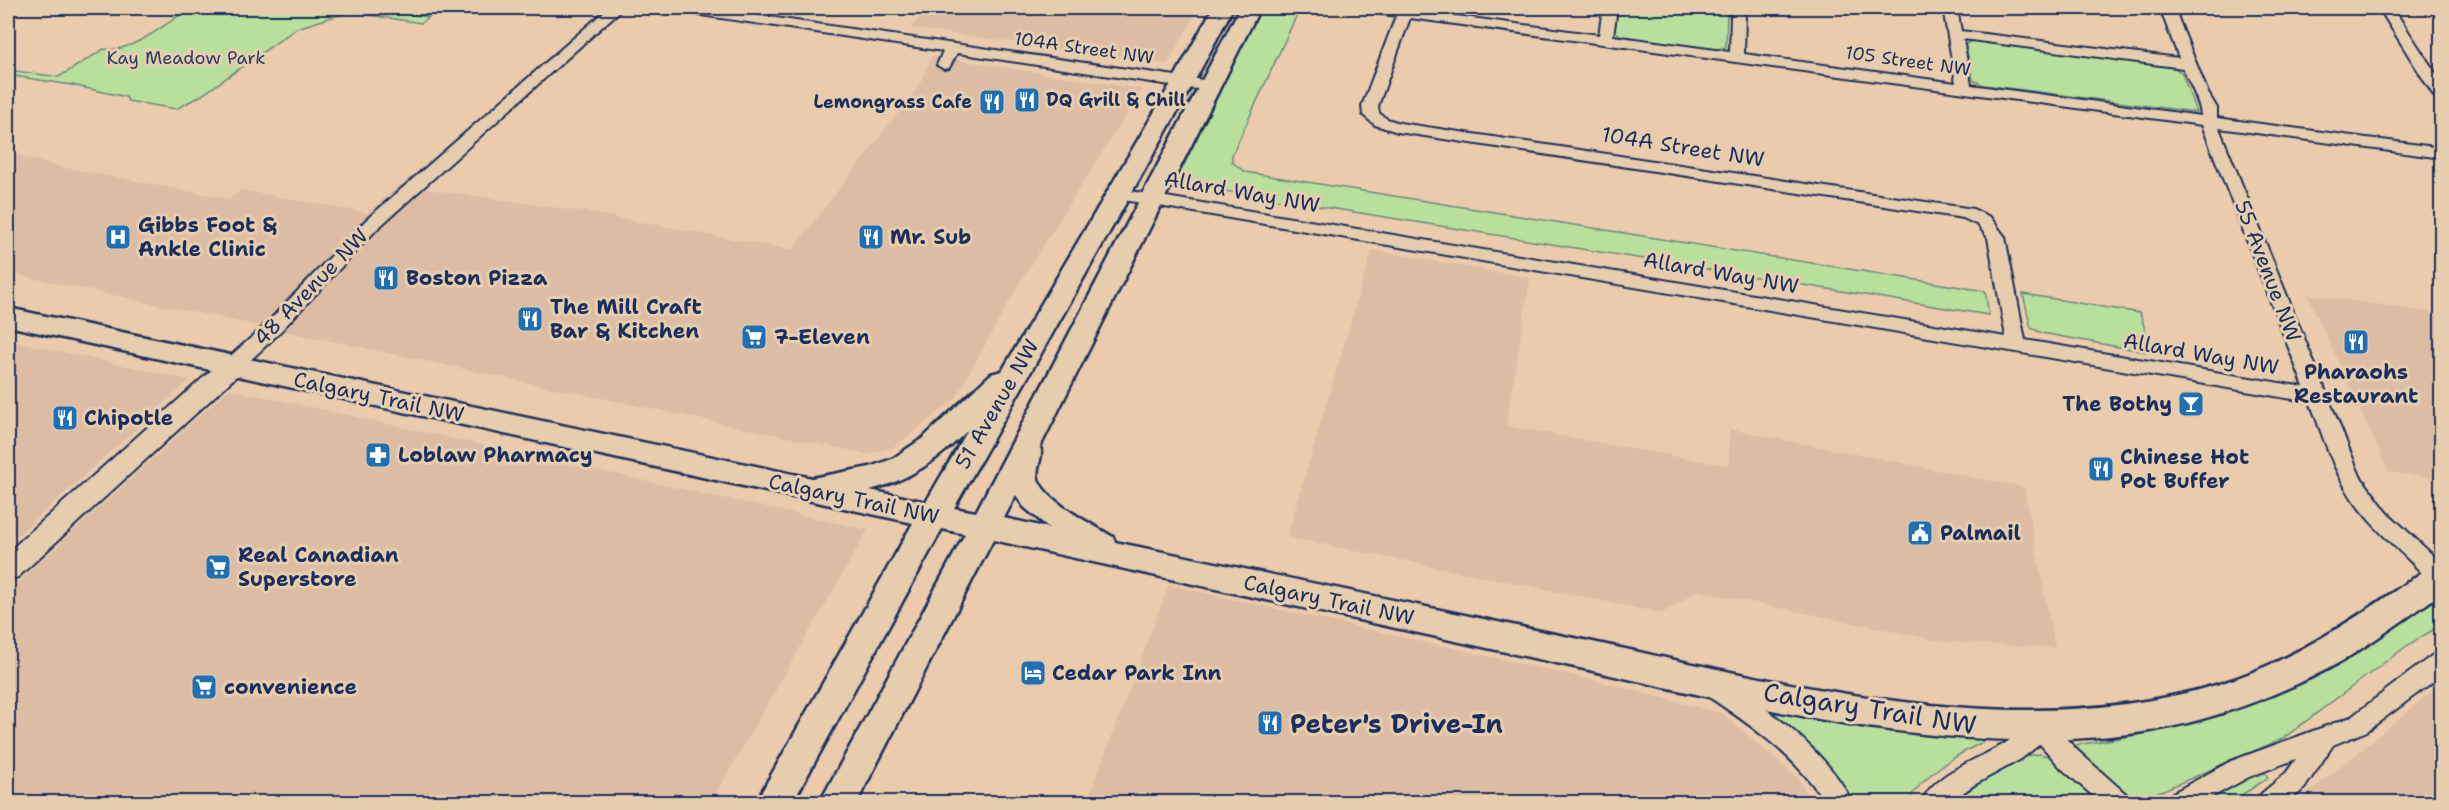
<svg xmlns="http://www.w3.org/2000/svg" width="2449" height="810" font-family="'Shantell Sans',sans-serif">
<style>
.built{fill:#dcbda3}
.green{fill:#b8e09c;stroke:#6a887d;stroke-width:1.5}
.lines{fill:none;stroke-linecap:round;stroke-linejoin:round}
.minor-casing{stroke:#1b2f5e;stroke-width:4}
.tertiary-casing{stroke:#1b2f5e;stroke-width:4}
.secondary-casing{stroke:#1b2f5e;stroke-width:5}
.minor{fill:#e5cdae;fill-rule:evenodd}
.tertiary{fill:#e5cdae;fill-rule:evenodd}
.secondary{fill:#e5cdae;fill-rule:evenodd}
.labels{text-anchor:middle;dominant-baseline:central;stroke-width:6;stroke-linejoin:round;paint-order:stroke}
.far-street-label{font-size:18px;fill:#1b2f5e;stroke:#e5cdae}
.far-park-label{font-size:18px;fill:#2b4164;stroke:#e5cdae}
.far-poi-label{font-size:18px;font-weight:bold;fill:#1b2f5e;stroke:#e5cdae;text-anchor:start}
.street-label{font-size:21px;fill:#1b2f5e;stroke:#e5cdae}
.poi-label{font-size:21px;font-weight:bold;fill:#1b2f5e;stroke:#e5cdae;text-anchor:start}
.near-street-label{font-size:26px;fill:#1b2f5e;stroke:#e5cdae}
.near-poi-label{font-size:26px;font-weight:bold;fill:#1b2f5e;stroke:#e5cdae;text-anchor:start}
</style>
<rect width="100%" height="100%" fill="#eacbab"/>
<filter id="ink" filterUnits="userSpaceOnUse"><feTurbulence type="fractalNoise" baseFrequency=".0167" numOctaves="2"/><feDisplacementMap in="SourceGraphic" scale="12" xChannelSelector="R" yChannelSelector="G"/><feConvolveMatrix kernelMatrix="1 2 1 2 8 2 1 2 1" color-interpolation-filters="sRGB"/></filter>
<g filter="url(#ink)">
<path class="built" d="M929,8H1199L1168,63H1159L911,28Z
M932,56L1142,89L1017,287L955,399L893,448L867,454L8,273V153L52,165L229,199L241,190L367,213L400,185L591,213L792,250L919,86Z
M1372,250L1530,278L1506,426L1729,466V429L2024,487L2055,648L1945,642L1698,591L1662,613L1287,537Z
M2307,294L2441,314V479L2389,472Z
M8,340L190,380L8,544Z
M229,389L868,530L711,802H8V591Z
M1169,585L1594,680L1723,714L1799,779L1811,802H1087Z
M2441,684V802H2298Z"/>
<path class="green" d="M190,8H361L429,17L421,23L349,12L297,28L202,95L176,109L128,101L126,97L72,85L8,75V70L59,77L104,49C131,54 168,22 190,8Z
M1261,8H1300L1232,155V162L1245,172L1985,291L1989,315L1175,183Z
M1618,8H1724L1727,10L1726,47L1716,49L1622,37L1615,31Z
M1973,41L2173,67L2182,73L2196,112L1984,85L1973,80L1965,44Z
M2023,294L2140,313L2152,353L2042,333L2031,328Z
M2430,594L2441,601V625L2408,645L2282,739L2145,798L2126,794L2071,746L2156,732L2203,717Z
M1766,708L1982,738L1983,742C1954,756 1924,774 1907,802H1854C1830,765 1802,735 1766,708Z
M2039,754L2053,757L2106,802H1945C1971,782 2005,757 2039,754Z
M2260,772L2266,774L2268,778L2231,802H2196L2200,798Z"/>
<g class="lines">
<g class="minor-casing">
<path id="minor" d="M608,8H623L378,228L276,336L240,370L233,372L226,370L224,365L226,360L262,328L366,220Z
M674,8H706L1210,81L1218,86L1210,91L957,53L949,68L944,69L937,65L943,51L681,12Z
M1363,8H1413L1412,10L1599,35L1603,8H1617L1613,36L1730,52L1731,15L1727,8H1741L1745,15L1744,54L1956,83L1943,8H1957L1961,31L2179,58L2160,8H2174L2208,93L2217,108V118L2442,148V158L2219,128L2360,476L2387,512L2442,564V584C2428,583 2419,569 2409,560C2384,536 2356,511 2341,479C2328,455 2320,427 2310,402L1112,198L1110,194L1118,189L2006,337L1988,238L1978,225L1963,218L1398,132L1375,125L1363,115L1362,106L1396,16L1370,12ZM1410,18L2202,125L2304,387L2025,340L2005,237L1990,217L1973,209L1400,123L1387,119L1379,113L1378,106ZM1963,39L2183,68C2188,81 2201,103 2201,116L1971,85Z
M2379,8H2393L2442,83V100L2434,96Z
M2442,651V675L2367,731L2333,745L2304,789L2288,802H2258L2261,794L2286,773L2296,759L2249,777L2203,802H2168L2171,794L2231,761L2351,717L2434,654Z
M1714,678C1755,693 1837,761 1851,802H1825C1796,756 1751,725 1706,695L1702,688L1706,681Z
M2040,716L2048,720L2079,752L2126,794L2129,802H2100L2061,768L2040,744L2021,759L1974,785L1950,802H1922C1932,773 1983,758 2007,742C2019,734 2027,721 2040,716Z"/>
</g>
<g class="tertiary-casing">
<path id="tertiary" d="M233,356L242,359L245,365L242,371L18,577L8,580V552L224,359Z"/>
</g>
<g class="secondary-casing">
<path id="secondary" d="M1213,8H1233L1194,82L954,508L976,512L1240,8H1260L1040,447C1044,457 1035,468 1038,479C1046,502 1094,525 1113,537L1115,542C1270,574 1424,607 1579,639C1782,682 2010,746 2216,685C2296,661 2363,613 2431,566L2442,562V593C2409,616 2376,640 2342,661C2284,694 2209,722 2143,732C1948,761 1751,705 1561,664C1372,623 1182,582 993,540L857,802H820L965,534L942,529L793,802H756L913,523L8,326V308L812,478L870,467L892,459L923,438L991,374L1002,371L1172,82ZM968,430L926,502L870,490C910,480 939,459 968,430ZM1016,495L1024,507L1049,528L1004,518Z"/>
</g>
<use href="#minor" class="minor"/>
<use href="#tertiary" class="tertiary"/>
<use href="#secondary" class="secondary"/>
</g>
</g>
<defs>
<g id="restaurant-square" transform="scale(1.35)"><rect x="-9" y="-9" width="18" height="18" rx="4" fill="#1f6fb2" stroke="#e5cdae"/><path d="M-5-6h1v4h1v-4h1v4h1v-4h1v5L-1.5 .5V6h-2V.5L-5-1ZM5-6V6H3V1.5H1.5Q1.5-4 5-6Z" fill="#fff"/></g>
<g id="hospital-square" transform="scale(1.35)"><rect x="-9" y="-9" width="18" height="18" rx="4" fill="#1f6fb2" stroke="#e5cdae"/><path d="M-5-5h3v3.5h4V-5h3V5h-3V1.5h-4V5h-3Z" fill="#fff"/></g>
<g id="supermarket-square" transform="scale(1.35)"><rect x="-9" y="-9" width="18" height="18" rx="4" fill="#1f6fb2" stroke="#e5cdae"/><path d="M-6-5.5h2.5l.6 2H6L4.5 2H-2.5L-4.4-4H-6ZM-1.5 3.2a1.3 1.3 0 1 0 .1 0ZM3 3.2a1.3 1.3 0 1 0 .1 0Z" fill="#fff"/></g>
<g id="bar-square" transform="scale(1.35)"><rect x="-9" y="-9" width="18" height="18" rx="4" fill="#1f6fb2" stroke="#e5cdae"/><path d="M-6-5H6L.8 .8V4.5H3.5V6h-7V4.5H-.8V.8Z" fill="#fff"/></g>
<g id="pharmacy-square" transform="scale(1.35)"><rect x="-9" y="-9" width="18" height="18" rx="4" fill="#1f6fb2" stroke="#e5cdae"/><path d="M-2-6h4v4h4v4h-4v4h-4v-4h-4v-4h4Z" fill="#fff"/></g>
<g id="civic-square" transform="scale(1.35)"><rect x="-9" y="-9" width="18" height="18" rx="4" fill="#1f6fb2" stroke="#e5cdae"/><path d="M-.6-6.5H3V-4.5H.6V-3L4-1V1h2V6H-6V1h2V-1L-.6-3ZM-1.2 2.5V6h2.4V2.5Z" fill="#fff"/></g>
<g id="hotel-square" transform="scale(1.35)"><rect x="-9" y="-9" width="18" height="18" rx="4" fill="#1f6fb2" stroke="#e5cdae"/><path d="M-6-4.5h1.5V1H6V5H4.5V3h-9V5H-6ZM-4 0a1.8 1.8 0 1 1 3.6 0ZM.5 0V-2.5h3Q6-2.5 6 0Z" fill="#fff"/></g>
</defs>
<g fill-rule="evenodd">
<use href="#restaurant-square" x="1027" y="100"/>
<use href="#restaurant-square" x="992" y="102"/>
<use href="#hospital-square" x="118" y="237"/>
<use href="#restaurant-square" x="871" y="237"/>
<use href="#restaurant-square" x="386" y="278"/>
<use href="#restaurant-square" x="530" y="319"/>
<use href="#supermarket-square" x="754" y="337"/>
<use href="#restaurant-square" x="2356" y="342"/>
<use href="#bar-square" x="2191" y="404"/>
<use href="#restaurant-square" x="65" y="418"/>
<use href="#pharmacy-square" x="378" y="455"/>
<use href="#restaurant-square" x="2101" y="469"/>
<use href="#civic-square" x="1920" y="533"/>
<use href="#supermarket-square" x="218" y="567"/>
<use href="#hotel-square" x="1033" y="673"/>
<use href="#supermarket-square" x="204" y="687"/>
<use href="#restaurant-square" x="1270" y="723"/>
</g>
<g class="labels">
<g class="far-street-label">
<text transform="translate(1084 48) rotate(8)">104A Street NW</text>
<text transform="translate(1908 61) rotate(8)">105 Street NW</text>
</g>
<g class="far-park-label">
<text x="186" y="58">Kay Meadow Park</text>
</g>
<g class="far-poi-label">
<text x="1046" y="100">DQ Grill &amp; Chill</text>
<text x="972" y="102" text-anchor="end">Lemongrass Cafe</text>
</g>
<g class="street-label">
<text transform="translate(1683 147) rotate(9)">104A Street NW</text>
<text transform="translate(1242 192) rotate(10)">Allard Way NW</text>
<text transform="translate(2268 271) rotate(69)">55 Avenue NW</text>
<text transform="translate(1721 273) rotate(10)">Allard Way NW</text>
<text transform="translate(311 287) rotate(-46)">48 Avenue NW</text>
<text transform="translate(2201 354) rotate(10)">Allard Way NW</text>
<text transform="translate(379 397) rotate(12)">Calgary Trail NW</text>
<text transform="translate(997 404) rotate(-60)">51 Avenue NW</text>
<text transform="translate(854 499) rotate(12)">Calgary Trail NW</text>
<text transform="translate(1329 600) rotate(12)">Calgary Trail NW</text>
</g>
<g class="poi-label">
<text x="138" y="225">Gibbs Foot &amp;<tspan x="138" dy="24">Ankle Clinic</tspan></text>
<text x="890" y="237">Mr. Sub</text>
<text x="406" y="278">Boston Pizza</text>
<text x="550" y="307">The Mill Craft<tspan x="550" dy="24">Bar &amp; Kitchen</tspan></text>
<text x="774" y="337">7-Eleven</text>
<text x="2356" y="372" text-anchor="middle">Pharaohs<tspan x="2356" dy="24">Restaurant</tspan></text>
<text x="2172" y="404" text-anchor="end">The Bothy</text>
<text x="84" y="418">Chipotle</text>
<text x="398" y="455">Loblaw Pharmacy</text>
<text x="2120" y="457">Chinese Hot<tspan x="2120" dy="24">Pot Buffer</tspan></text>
<text x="1940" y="533">Palmail</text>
<text x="238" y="555">Real Canadian<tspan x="238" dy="24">Superstore</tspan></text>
<text x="1052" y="673">Cedar Park Inn</text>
<text x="224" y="687">convenience</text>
</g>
<g class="near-street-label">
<text transform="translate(1870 708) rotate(9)">Calgary Trail NW</text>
</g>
<g class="near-poi-label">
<text x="1290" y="723">Peter's Drive-In</text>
</g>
</g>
<rect width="2449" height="810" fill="none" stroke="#e5cdae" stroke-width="30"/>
<rect x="15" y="15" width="2419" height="780" fill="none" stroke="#1b2f5e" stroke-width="2" filter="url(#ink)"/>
</svg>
